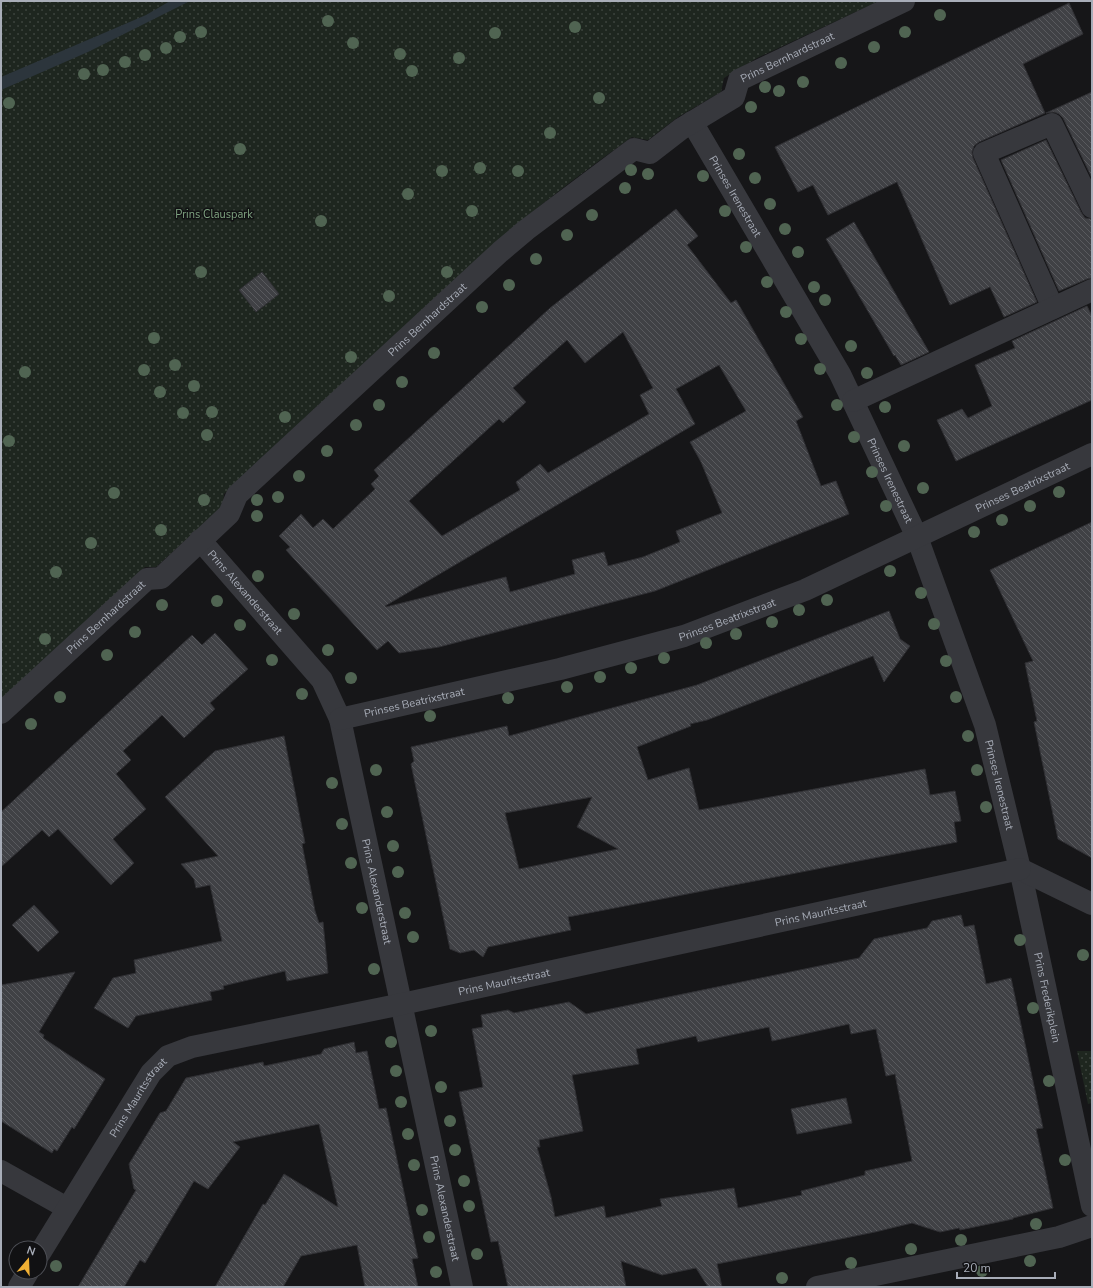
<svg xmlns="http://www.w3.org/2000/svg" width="1093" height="1288" font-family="'Nunito Sans',sans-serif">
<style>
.green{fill:url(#green-dots)}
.water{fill:#2c353c}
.building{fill:url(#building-back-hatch);stroke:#303034;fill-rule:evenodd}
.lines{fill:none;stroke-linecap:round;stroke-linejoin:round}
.minor{stroke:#37383d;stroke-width:22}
.tree{fill:#506452}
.labels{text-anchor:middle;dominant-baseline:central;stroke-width:3;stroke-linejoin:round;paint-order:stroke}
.street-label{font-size:11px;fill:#a8adb8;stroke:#111113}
.park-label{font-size:11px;fill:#7fa381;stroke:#111113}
</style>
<defs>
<pattern id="green-dots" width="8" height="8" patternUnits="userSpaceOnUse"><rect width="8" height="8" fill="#1e261f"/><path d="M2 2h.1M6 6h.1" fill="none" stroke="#3c433d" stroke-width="1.8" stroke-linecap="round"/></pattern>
<pattern id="building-back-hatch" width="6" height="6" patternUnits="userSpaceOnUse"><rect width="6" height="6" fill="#404145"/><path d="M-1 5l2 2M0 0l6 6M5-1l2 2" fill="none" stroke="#595a5e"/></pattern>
</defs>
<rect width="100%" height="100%" fill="#161618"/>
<path class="green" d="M1,1H879L757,58L724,78L721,92L678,117L648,140L632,137C588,168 545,201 503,236L224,494L223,506L156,567H145L1,700Z
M1077,1051H1092V1103L1088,1104Z"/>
<path class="water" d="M170,1H190L88,52L1,90V77L146,15Z"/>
<path class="building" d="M1069,3L1083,34L1023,64L1045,113L979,142L974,146L972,152L973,158L1037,302L1004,317L990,287L950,305L897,182L828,215L813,185L798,192L775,147Z
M1092,92V178L1063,118L1059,114L1054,112L1046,113Z
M1046,140L1081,212L1085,218L1092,219V278L1087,279L1059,291L1001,160Z
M676,209L698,236L687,245L731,303L736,300L803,417L796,421L821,486L836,481L849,514L655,591L439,647L399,653L388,641L377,650L286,550L290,547L279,536L301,514L313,528L323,519L333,529L375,489L371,484L379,476L374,470L550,308ZM623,332L653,388L640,395L649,414L548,473L540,464L516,482L520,490L442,536L409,501L499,419L503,423L526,402L513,388L567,340L585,363ZM719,365L746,411L690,442L701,462L722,513L676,531L680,542L643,557L608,566L604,552L572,560L575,574L510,592L506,577L386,607L385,606L695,424L676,389Z
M854,222L929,352L901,365L895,355L894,356L826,239Z
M262,272L279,294L256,312L239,290Z
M1087,306L1092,316V400L956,461L937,420L962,409L968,418L992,406L975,365L1015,348L1012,341Z
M1092,522V858L1058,839L1034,722L1037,721L1025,663L1033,661L990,570Z
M889,611L900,639L910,646L884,682L873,656L707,720L690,724L691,726L637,747L648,780L689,768L699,810L925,769L930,795L955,791L961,821L954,822L957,842L568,917L571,930L488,947L483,957L474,950L460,953L450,949L415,783L411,764L414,761L411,747L507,726L509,736L697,685ZM592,797L577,827L618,849L519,869L505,813Z
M215,633L248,669L210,703L215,709L184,738L162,715L123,751L131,760L116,774L146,809L113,839L134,863L111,885L58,829L49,837L42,830L1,867V812L192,635L202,645Z
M284,736L305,843L302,844L315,911L319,923L323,922L328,973L287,981L285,971L223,986L224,989L210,992L212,1000L136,1016L128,1028L94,1008L113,978L136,973L134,960L222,941L210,885L196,888L194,879L181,864L218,856L165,797L215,751Z
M34,905L59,932L38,952L12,925Z
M961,915L964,927L974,925L986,984L1011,978L1043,1128L1036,1129L1053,1208L1013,1218V1219L960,1230L959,1228L940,1232L912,1223L875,1232L717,1264L722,1287H708L696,1268L662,1275L621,1261L626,1287H508L498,1241L491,1242L459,1092L483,1087L472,1029L483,1027L481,1015L508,1010L514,1013L569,1002L586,1014L829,964L859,958L874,939L927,928L932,921ZM849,1024L851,1034L876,1029L886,1076L895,1074L912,1161L865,1171V1175L801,1191L802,1195L738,1208L734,1188L660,1199L662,1206L606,1218L604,1206L555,1217L551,1197L537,1147H540L539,1140L583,1131L572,1075L639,1064L636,1049L696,1036L698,1042L769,1027L772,1041Z
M75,972L39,1032L44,1035L43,1038L105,1079L74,1129L72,1127L57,1151L54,1149L52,1153L1,1121V985Z
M354,1042L356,1053L367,1051L379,1109L386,1108L418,1258L412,1259L418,1287H365L357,1245L301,1256L283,1287H215L263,1204L265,1205L284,1174L338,1207L319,1124L233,1142L240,1147L208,1189L194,1181L145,1263L140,1260L124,1287H78L136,1190L134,1189L129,1164L160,1113L166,1111L186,1078L263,1062L264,1066L307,1057L321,1054L324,1049Z
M846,1098L852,1123L797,1134L791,1109Z"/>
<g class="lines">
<g class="minor">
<path id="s1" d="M692,122L840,374L917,537L985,725L1020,869L1092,1206"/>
<path d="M1053,308L984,153L1052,124L1092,207"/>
<path d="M853,401L1092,290"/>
<path id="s2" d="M200,540L322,680L340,719L462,1287"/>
<path id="s3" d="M1,713L147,579L161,578L229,514L237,495L500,252L526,230L634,149L650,153L681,129L734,97L739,80L904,1"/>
<path id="s4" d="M340,719L560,669L684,636L805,590L1092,454"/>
<path d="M1020,869L1092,904"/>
<path d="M1,1171L67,1208"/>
<path id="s5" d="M40,1253L151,1073L168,1056L192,1047L402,1004L1020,869"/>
<path d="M19,1287L28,1272"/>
<path d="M817,1287L1059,1237L1092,1226"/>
</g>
</g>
<g class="tree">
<circle cx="940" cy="15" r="6"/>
<circle cx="328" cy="21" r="6"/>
<circle cx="575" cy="27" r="6"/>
<circle cx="201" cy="32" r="6"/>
<circle cx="905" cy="32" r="6"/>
<circle cx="495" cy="33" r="6"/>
<circle cx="180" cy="37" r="6"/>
<circle cx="353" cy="43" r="6"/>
<circle cx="874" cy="47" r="6"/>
<circle cx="166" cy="48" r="6"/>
<circle cx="400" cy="54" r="6"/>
<circle cx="145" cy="55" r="6"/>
<circle cx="459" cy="58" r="6"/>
<circle cx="125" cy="62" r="6"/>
<circle cx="841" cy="63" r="6"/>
<circle cx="103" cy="70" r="6"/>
<circle cx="412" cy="71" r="6"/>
<circle cx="84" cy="74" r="6"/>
<circle cx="803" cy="82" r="6"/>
<circle cx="765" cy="87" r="6"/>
<circle cx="779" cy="91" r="6"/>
<circle cx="599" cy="98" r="6"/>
<circle cx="9" cy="103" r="6"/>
<circle cx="751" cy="107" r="6"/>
<circle cx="550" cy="133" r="6"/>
<circle cx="240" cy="149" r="6"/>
<circle cx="739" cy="154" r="6"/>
<circle cx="480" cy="168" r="6"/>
<circle cx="631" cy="170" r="6"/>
<circle cx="442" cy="171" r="6"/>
<circle cx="518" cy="171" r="6"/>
<circle cx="648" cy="174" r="6"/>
<circle cx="703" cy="176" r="6"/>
<circle cx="755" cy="178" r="6"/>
<circle cx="625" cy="188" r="6"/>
<circle cx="408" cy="194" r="6"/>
<circle cx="770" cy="204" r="6"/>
<circle cx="472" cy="211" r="6"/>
<circle cx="725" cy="211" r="6"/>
<circle cx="592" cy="215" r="6"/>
<circle cx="321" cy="221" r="6"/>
<circle cx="785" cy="229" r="6"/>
<circle cx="567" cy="235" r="6"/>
<circle cx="746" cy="247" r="6"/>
<circle cx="798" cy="252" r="6"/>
<circle cx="536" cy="259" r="6"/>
<circle cx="201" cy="272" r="6"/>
<circle cx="447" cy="272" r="6"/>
<circle cx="767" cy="282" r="6"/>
<circle cx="509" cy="285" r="6"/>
<circle cx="814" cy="287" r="6"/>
<circle cx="389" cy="296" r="6"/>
<circle cx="825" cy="300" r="6"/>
<circle cx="482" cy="307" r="6"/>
<circle cx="786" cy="312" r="6"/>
<circle cx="154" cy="338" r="6"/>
<circle cx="801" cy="339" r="6"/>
<circle cx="851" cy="346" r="6"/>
<circle cx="434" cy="353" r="6"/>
<circle cx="351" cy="357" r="6"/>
<circle cx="175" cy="365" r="6"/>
<circle cx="820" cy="369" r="6"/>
<circle cx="144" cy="370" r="6"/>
<circle cx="25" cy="372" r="6"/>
<circle cx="867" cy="373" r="6"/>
<circle cx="402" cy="382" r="6"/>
<circle cx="194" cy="386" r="6"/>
<circle cx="160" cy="392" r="6"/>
<circle cx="379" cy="405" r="6"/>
<circle cx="837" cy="405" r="6"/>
<circle cx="885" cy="407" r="6"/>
<circle cx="212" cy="412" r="6"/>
<circle cx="183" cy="413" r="6"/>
<circle cx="285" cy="417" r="6"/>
<circle cx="356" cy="425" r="6"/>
<circle cx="207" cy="435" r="6"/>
<circle cx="854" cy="437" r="6"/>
<circle cx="9" cy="441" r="6"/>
<circle cx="904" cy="446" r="6"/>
<circle cx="327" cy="451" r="6"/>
<circle cx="872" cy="472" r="6"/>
<circle cx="299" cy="476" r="6"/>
<circle cx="923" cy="488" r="6"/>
<circle cx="1059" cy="492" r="6"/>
<circle cx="114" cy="493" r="6"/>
<circle cx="278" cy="497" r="6"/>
<circle cx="204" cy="500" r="6"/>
<circle cx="257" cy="500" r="6"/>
<circle cx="886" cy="506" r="6"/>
<circle cx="1030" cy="506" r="6"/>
<circle cx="257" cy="516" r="6"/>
<circle cx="1002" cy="520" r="6"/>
<circle cx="161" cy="530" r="6"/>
<circle cx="974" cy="532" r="6"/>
<circle cx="91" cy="543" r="6"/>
<circle cx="890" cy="571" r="6"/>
<circle cx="56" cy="572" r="6"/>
<circle cx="258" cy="576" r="6"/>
<circle cx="921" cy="593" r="6"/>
<circle cx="827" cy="600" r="6"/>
<circle cx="217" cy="601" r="6"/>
<circle cx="162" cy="605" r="6"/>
<circle cx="799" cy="610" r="6"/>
<circle cx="294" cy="614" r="6"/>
<circle cx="772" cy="622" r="6"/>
<circle cx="934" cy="624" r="6"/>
<circle cx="240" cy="625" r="6"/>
<circle cx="135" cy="632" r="6"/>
<circle cx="736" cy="634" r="6"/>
<circle cx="45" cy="639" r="6"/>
<circle cx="706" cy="643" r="6"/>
<circle cx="328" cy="650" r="6"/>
<circle cx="107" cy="655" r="6"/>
<circle cx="664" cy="658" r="6"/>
<circle cx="272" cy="660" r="6"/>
<circle cx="946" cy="661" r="6"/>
<circle cx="631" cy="668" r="6"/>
<circle cx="600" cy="677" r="6"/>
<circle cx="351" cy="678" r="6"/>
<circle cx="567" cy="687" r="6"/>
<circle cx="302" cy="694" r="6"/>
<circle cx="60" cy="697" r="6"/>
<circle cx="956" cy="697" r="6"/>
<circle cx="508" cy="698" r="6"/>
<circle cx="430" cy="716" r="6"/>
<circle cx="31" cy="724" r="6"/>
<circle cx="968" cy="736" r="6"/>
<circle cx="376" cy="770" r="6"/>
<circle cx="977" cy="770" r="6"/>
<circle cx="332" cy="783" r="6"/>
<circle cx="986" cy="807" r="6"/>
<circle cx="387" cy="812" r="6"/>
<circle cx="342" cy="824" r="6"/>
<circle cx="393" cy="846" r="6"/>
<circle cx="351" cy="863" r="6"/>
<circle cx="398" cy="872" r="6"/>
<circle cx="362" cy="908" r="6"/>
<circle cx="405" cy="913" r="6"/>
<circle cx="413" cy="937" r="6"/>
<circle cx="1020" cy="940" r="6"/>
<circle cx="1083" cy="955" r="6"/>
<circle cx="374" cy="969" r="6"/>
<circle cx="1033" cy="1008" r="6"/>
<circle cx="431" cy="1031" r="6"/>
<circle cx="391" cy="1042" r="6"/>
<circle cx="396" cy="1071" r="6"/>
<circle cx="1049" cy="1081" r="6"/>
<circle cx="441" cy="1087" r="6"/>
<circle cx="401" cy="1102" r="6"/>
<circle cx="450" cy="1121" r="6"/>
<circle cx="408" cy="1134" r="6"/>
<circle cx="455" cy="1150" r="6"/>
<circle cx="1065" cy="1160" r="6"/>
<circle cx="414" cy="1165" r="6"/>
<circle cx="464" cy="1181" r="6"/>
<circle cx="469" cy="1206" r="6"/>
<circle cx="422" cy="1210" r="6"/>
<circle cx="1036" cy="1224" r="6"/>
<circle cx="429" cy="1237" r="6"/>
<circle cx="961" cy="1240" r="6"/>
<circle cx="911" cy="1249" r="6"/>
<circle cx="477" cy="1254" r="6"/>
<circle cx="1030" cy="1261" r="6"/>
<circle cx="851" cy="1263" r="6"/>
<circle cx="56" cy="1266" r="6"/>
<circle cx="982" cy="1271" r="6"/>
<circle cx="436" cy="1272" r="6"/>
<circle cx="782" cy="1278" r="6"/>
</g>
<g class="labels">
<g class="street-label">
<text stroke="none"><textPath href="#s3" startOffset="1042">Prins Bernhardstraat</textPath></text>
<text stroke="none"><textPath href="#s1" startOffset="86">Prinses Irenestraat</textPath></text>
<text stroke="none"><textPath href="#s3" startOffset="585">Prins Bernhardstraat</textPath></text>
<text stroke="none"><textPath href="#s1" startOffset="410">Prinses Irenestraat</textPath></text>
<text stroke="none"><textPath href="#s4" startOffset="724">Prinses Beatrixstraat</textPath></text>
<text stroke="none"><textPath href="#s2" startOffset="69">Prins Alexanderstraat</textPath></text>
<text stroke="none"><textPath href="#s3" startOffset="142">Prins Bernhardstraat</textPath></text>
<text stroke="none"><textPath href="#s4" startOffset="400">Prinses Beatrixstraat</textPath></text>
<text stroke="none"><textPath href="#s4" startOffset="76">Prinses Beatrixstraat</textPath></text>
<text stroke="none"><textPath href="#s1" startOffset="734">Prinses Irenestraat</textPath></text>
<text stroke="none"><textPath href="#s2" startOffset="405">Prins Alexanderstraat</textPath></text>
<text stroke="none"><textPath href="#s5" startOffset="904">Prins Mauritsstraat</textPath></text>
<text stroke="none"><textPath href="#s5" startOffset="580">Prins Mauritsstraat</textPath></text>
<text stroke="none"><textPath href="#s1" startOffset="952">Prins Frederikplein</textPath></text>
<text stroke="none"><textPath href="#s5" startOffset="184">Prins Mauritsstraat</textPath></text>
<text stroke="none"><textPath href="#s2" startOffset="729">Prins Alexanderstraat</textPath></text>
</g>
<g class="park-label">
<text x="214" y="214">Prins Clauspark</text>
</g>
</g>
<rect width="1093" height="1288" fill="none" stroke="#a8adb8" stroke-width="4"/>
<g transform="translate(28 1260) rotate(19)"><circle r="19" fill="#111113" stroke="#4d4f55"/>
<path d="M0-3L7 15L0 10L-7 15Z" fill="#f2b134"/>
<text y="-6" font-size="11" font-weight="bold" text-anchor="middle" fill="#a8adb8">N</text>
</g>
<path d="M957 1272v6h98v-6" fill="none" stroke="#a8adb8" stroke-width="2"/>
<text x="963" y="1272" font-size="12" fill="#a8adb8" stroke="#111113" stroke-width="3" paint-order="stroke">20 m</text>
</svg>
